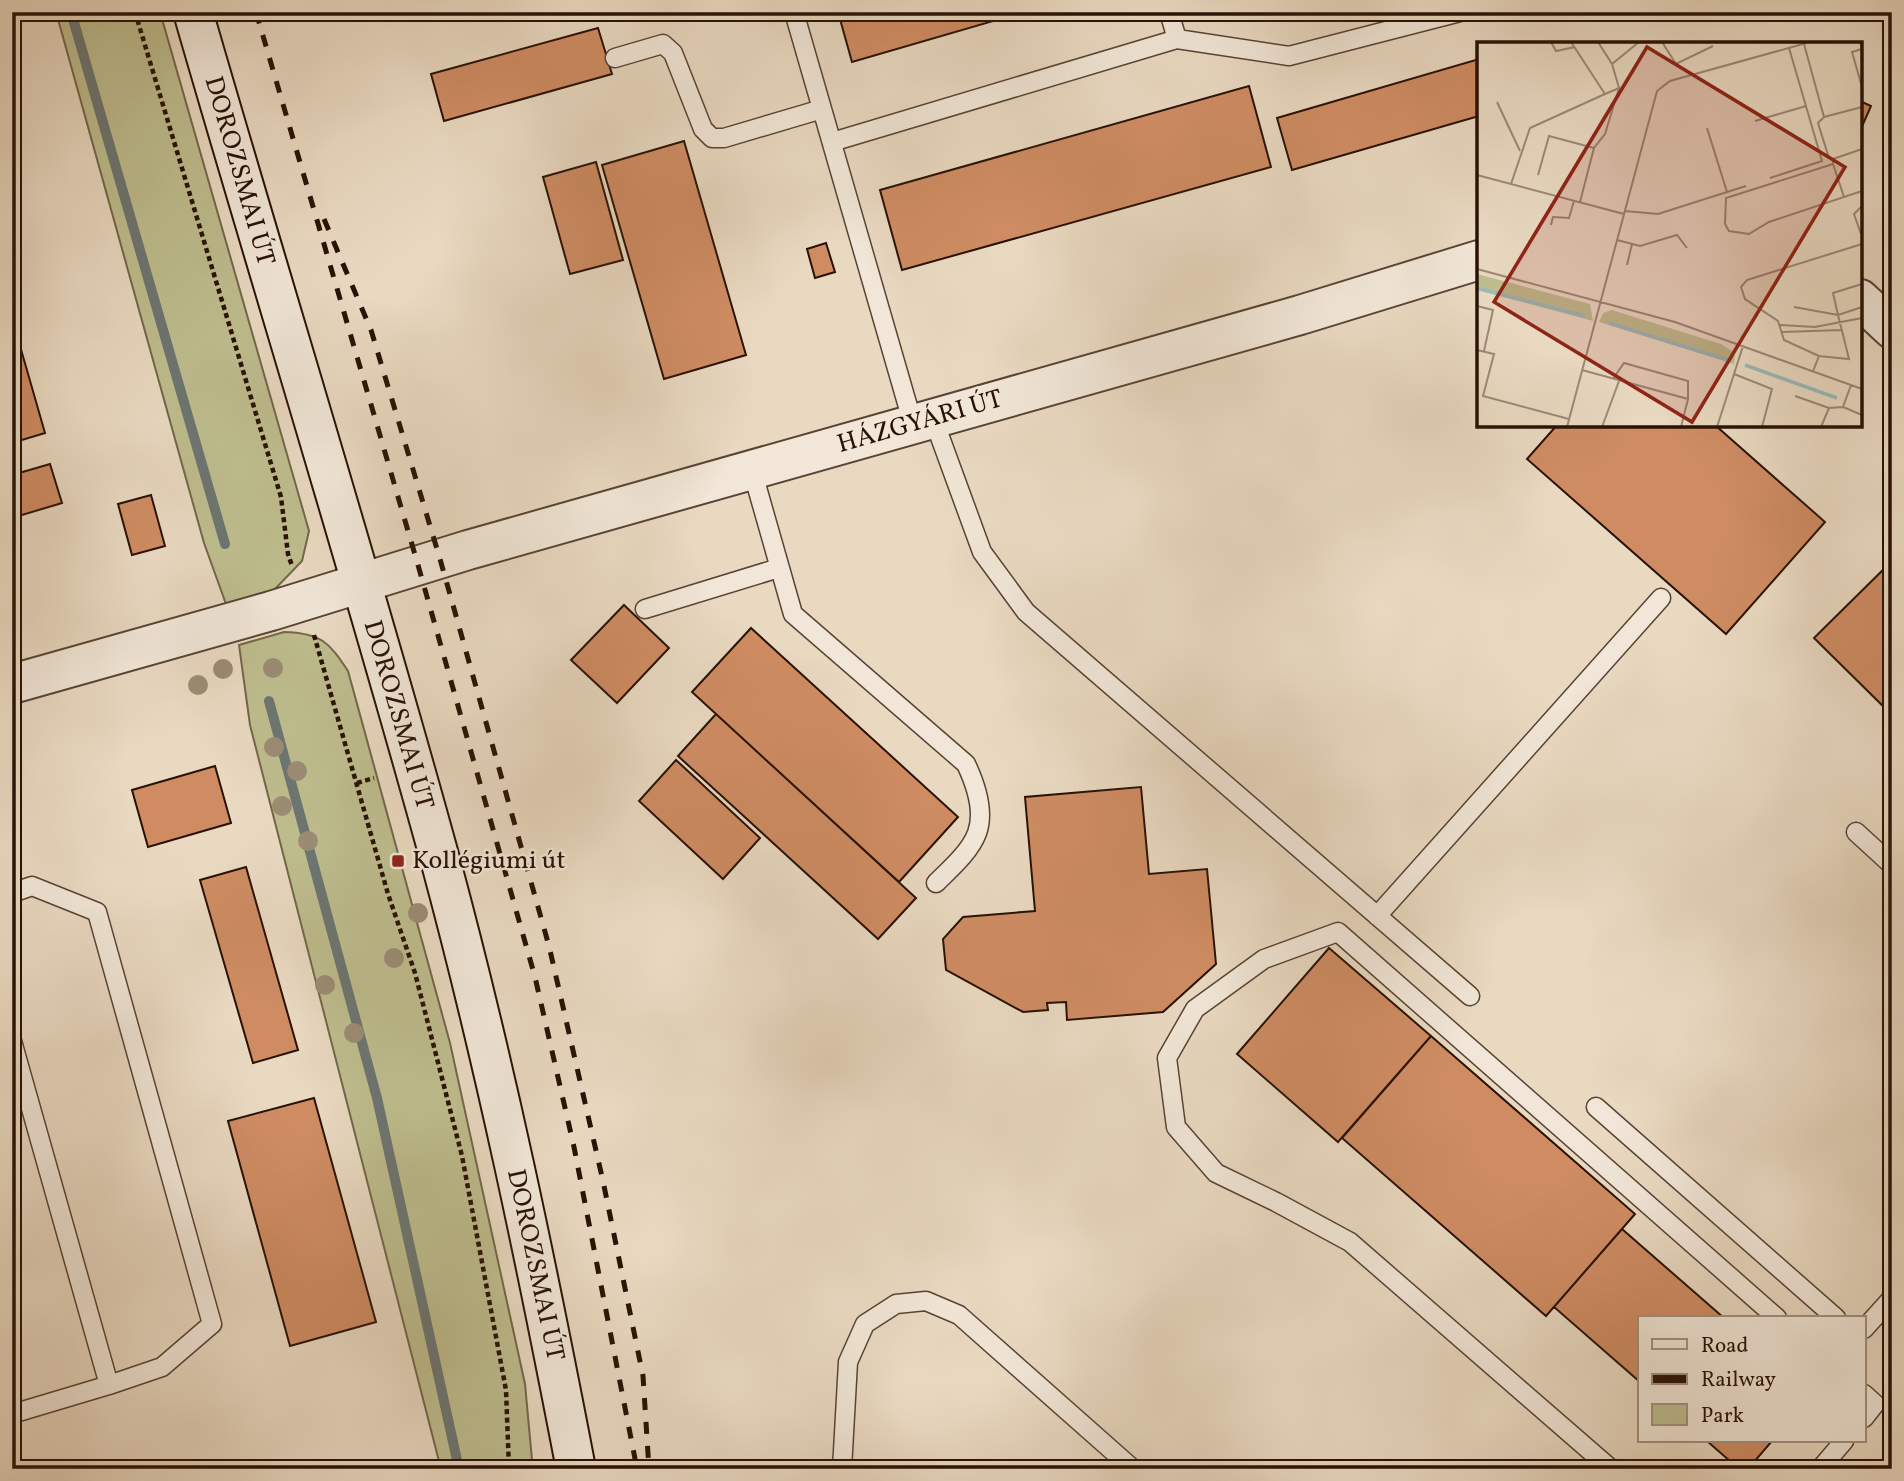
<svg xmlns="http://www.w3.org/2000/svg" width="1904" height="1481" font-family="Vollkorn,serif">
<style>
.green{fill:#bebd8e;stroke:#73674a;stroke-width:2}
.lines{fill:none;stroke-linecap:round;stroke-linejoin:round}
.stream{stroke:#6c7672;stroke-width:10}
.building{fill:#cf8c63;stroke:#281105;stroke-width:2}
.service-casing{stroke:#584334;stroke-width:21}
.tertiary-casing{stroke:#584334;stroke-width:42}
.secondary-casing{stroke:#281105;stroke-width:42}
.path{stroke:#281105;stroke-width:4.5;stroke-dasharray:5 3.5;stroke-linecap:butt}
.service{stroke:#f1e6d7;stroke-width:18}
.tertiary{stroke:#f1e6d7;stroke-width:38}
.secondary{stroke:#f1e6d7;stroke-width:38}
.rail{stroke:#281105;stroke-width:5;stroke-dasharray:12 12;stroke-linecap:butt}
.tree{fill:#9b8c74}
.poi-dot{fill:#8f2418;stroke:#f1e6d7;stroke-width:2.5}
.labels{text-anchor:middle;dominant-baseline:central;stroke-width:5;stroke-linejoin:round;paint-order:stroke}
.street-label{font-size:26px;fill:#281105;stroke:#f1e6d7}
.poi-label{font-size:26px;fill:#281105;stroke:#f1e6d7;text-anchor:start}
.inset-river{fill:none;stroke:#9ab9ba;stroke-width:3.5}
.inset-road{fill:none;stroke:#9c8976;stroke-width:2}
.view{fill:#8f2418;fill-opacity:0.15;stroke:#8f2418;stroke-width:3.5}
.inset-edge{fill:none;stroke:#281105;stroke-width:3.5}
</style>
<rect width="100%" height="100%" fill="#e9d9c1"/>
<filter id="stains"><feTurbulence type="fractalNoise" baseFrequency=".00286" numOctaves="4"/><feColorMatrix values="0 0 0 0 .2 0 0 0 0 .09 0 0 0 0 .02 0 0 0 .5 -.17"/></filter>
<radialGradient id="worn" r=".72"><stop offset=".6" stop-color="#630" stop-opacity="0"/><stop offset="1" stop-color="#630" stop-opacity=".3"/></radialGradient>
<path class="green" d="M56,12H160L309,531L302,561L274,590L226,604L204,543Z
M284,632C321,633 329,642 348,671L450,1043L525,1384L532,1460L529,1469H441L250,725L239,645Z"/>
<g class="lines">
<path class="stream" d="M71,12L225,544
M269,701L377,1098L459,1469"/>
</g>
<path class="building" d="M838,12H1024L852,62Z
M598,28L612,74L444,121L431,74Z
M1479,59V116L1292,170L1277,118Z
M1249,86L1271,167L902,270L880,190Z
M1860,101L1871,106L1860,131Z
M684,141L746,355L664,379L602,165Z
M596,162L623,260L570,274L543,177Z
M826,243L835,272L815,278L807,249Z
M12,318L45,433L12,443Z
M1557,425H1715L1825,522L1726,634L1527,459Z
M50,464L62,503L12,518V475Z
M151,495L165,546L132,555L118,504Z
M1892,561V715L1814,638Z
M624,605L669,648L617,703L571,660Z
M751,628L958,817L899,882L692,692Z
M716,714L916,898L878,939L678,756Z
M676,760L760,838L723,879L639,801Z
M215,766L231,823L148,847L132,790Z
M1141,787L1149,874L1207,869L1216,964L1163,1012L1067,1020L1066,1002L1047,1003L1048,1010L1023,1012L946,970L943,939L963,917L1035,911L1025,797Z
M246,867L298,1050L253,1063L200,880Z
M1329,948L1431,1036L1338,1142L1237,1054Z
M1431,1036L1635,1214L1546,1316L1342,1138Z
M314,1098L376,1322L290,1346L228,1121Z
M1622,1229L1724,1318H1640V1382L1554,1307Z
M1707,1441H1772L1748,1469H1739Z"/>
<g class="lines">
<g class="service-casing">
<path id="service" d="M794,12L913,424
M1169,12L1177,39
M615,58L663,44L673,53L703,129L712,138H724L822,109
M832,142L1177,39L1289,56L1460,12
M933,418L982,552L1026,612L1470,996
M752,470L793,614L966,764C975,783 985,811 977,833C970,852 950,869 936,883
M645,609L779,568
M1856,832L1892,865
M12,893L32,886L97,912L212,1324L162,1367L109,1385
M1377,916L1661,598
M12,1041L109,1385L12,1414
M1596,1107L1836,1318
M1864,1329L1892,1298
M1864,1394L1875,1404L1864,1418
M842,1469L848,1362L865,1324L896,1304L926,1301L959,1315L1133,1469
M1611,1469L1350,1242L1276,1202L1216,1173L1176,1127L1167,1058L1195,1009L1264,959L1338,932L1777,1318
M1820,1469L1844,1441"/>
</g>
<g class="tertiary-casing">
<path id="tertiary" d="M1860,299L1892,329
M12,684L271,611L468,550L1300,315L1479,260"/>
</g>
<g class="secondary-casing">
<path id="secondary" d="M193,12C275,296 363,578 441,863C495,1063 537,1266 576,1469"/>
</g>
<path class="path" d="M135,12L281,497L288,554L292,566
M314,635L388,894L415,973L462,1156L506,1390L509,1469
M357,783L374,778"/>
<use href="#service" class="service"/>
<use href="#tertiary" class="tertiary"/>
<use href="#secondary" class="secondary"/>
<path class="rail" d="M256,12L418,565L535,977L574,1147L637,1469
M324,219L371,330L440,559L549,946L603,1181L643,1376L649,1469"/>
</g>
<g class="tree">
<circle cx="273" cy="668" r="10"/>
<circle cx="223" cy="669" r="10"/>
<circle cx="198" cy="685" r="10"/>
<circle cx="274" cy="747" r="10"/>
<circle cx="297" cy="771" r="10"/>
<circle cx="282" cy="806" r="10"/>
<circle cx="308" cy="841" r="10"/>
<circle cx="418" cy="913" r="10"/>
<circle cx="394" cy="958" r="10"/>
<circle cx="325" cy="985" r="10"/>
<circle cx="354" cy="1033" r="10"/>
</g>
<rect class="poi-dot" x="391" y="854" width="14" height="14" rx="3.5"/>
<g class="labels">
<g class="street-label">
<text transform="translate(239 171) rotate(74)">DOROZSMAI ÚT</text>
<text transform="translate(920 422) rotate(-16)">HÁZGYÁRI ÚT</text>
<text transform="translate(398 715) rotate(74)">DOROZSMAI ÚT</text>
<text transform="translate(535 1265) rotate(78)">DOROZSMAI ÚT</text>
</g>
<g class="poi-label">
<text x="412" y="861">Kollégiumi út</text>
</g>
</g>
<g transform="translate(1477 42)">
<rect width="385" height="385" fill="#e9d9c1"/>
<path d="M0,232L113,262L116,279L0,248ZM135,268L244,302L258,311L257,322L122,280L126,271Z" fill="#bebd8e"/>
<path class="inset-river" d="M0,246L108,274M132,281L254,319M268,323L360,356"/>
<path class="inset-road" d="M74,0L79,9L98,5M121,0L135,22L142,46M185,0L199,22L236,4M383,0L385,7L375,10L385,45M327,2L347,75L385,65M135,22L162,0M20,60L43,109M347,75L341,81L351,113M278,79L329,64M230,86L250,150M356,122V117L385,107M0,133L147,172M61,133L72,94L117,106M293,136L345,119L312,6M34,142L53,86L128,52L94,0M367,155L356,122L249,156L248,182L252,189L272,192L292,180L385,149M103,160L117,106L128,92L142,46L128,52M148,169L181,172L269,144M74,183L76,175L92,176L97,159M384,192L377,172L385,164M140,198L163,204L200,193L210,206M150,223L155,202M0,227L198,280L385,347M0,264L16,268L7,309M317,265L361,273L356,251L385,242M303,283L338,285L385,276M305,290L365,288M0,308L17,312L6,354L92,377M342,314L307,298L301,279L268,257L264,245L270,238L385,202M105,328L211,357L204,385M336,329L342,314L372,317L361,273L385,265M257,332L295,347L285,385M136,337L147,321L211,339V357M374,343L366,365L385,373M318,354L352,366M90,385L180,49L193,39L333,0M125,385L142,339M240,385L266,304M344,385L352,366L366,365"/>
<path class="view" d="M170,5L368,125L215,380L17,260Z"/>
<rect width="385" height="385" class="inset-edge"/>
</g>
<rect width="1904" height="1481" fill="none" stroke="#e9d9c1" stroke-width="42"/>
<rect x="14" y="14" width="1876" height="1453" fill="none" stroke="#281105" stroke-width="3.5"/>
<rect x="21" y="21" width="1862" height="1439" fill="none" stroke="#281105" stroke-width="2"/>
<rect x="1638" y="1316" width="228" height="126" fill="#f1e6d7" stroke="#a19183" stroke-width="2"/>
<rect x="1652" y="1339" width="35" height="10" fill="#f1e6d7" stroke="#a19183" stroke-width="2"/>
<text x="1701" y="1352" font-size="21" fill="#281105">Road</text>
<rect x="1652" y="1374" width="35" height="10" fill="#281105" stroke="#a19183" stroke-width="2"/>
<text x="1701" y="1386" font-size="21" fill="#281105">Railway</text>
<rect x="1652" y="1404" width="35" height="21" fill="#bebd8e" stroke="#a19183" stroke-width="2"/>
<text x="1701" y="1422" font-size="21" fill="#281105">Park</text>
<rect width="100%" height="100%" filter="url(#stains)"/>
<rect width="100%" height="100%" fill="url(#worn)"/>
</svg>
